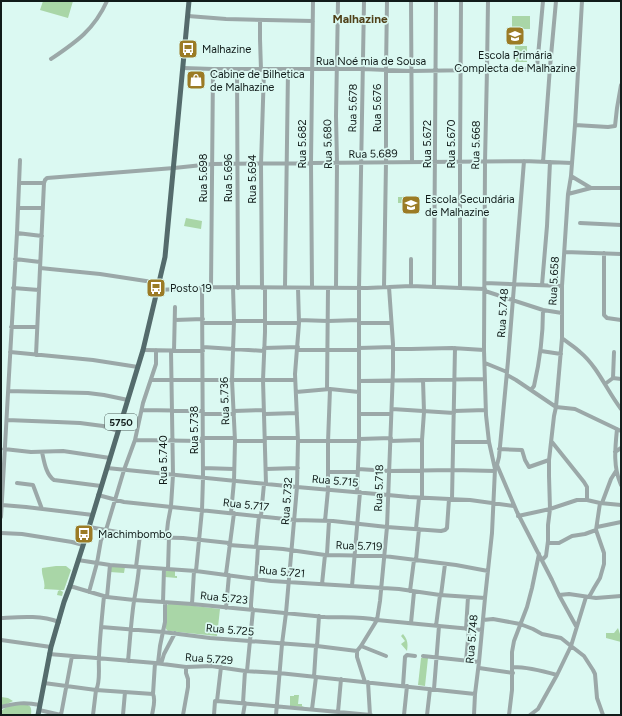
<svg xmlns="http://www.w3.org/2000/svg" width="622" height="716" font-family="Figtree,sans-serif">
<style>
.green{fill:#a9d6a7}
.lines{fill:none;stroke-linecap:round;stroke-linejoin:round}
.minor{stroke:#9ba8a8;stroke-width:4}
.major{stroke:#546b6c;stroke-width:5}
.labels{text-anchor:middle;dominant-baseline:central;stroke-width:3.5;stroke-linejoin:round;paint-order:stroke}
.shield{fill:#dbf9f2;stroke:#4e5e5b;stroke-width:1}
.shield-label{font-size:10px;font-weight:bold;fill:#111c1a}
.poi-label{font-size:11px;fill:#111c1a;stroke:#dbf9f2;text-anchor:start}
.street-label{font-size:11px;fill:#111c1a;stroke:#dbf9f2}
.neighbourhood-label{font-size:12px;font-weight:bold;fill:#504119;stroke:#dbf9f2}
</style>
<rect width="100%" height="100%" fill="#dbf9f2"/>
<path class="green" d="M43,1H73L68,18L40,10Z
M512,16H530V29H512Z
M515,46H527V54L515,53Z
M515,54H527V62H515Z
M398,197H410L409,203H398Z
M186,218L202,221L201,229L184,226Z
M56,566H66L71,570L64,590H60L63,592L62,596L57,595L58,591L60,590L44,589C46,582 41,575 42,568Z
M111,566L125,567L124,573L110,572Z
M166,570L175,571V576H177V578L165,577Z
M170,603L220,609L217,636L168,631L166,629V606Z
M618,628L621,637V642L606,638V633H614Z
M403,634C408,640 408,644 407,651L401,644L405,641L401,636Z
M421,658H428L425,686L418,685Z
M294,695H299L298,704H302V706L304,707L290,706V696H294Z
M1,697L8,698L13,701L7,704L1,709Z
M22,703C30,706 32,705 31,715H1V711L9,705Z"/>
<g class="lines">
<path class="minor" d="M411,1L412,162
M188,16L226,19L313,21
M260,20V39L261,70
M51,59C76,42 94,30 107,1
M183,68L213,69H363L411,71L535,69L537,67L543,1
M237,69L238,288
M575,125L608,127L615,126L617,108L621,85
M543,162L550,67L556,1
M571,176L591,188
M19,183H44
M568,194L591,188H621
M18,208H43
M580,223L621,225
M17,233L42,236
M565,252L621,254
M604,253V315L607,318L621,320
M15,259L40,262
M411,259V286
M40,268L100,274L159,283
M485,283L562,286
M542,285L547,226L550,162
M211,287L213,69
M285,287L288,70
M312,287L311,163L313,1
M384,287L386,162V70L387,1
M434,287L436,1
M13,288L39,290
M262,288L261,164L264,70
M265,288V332L263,380L266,484
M336,288L337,163L336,116L338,1
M460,288V162L461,1
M157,290L202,288L211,287L367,288L411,286L485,289
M485,291L543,310L562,313
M175,320L203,319
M299,320L328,321L359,320
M234,321H265
M203,323H233
M265,323H299
M359,323H391
M11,327H37
M562,338C568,343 575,347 580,352C598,367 607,391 621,409
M203,347L264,351
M264,348L298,347
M359,348L393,347
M393,349H411L452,348L484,350
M143,350L203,351
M297,350H359
M174,351L175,307
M541,351L561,354
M10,352L93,360L138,367
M36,355L39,290L44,183L45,180L47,178L174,168L212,164L524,161L572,163
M485,363L507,372
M507,375L516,380L556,407L575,409L621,431
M613,378L621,379
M151,380H295
M359,381L485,379
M605,384L613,378L614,352
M327,389L328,288
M531,390L534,386C540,360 543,336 543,310
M8,391L88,393L104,395L128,400
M296,392L330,389L359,392
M392,409L454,413
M142,410L203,411
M234,411L264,410
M454,411L486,410
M203,414H234
M265,414L297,413
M359,414H391
M7,420L57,422L80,423L103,426L118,431
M617,429C615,449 613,467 621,485
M202,438H235
M265,438H298
M359,439L391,438
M135,440L202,441
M235,441H265
M298,441H359
M390,441L422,440
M454,442H489
M552,442L584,482L587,487V500
M4,449L31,452L63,451L110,458
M499,449L522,450L525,460L529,467L549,460
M42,452C44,461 46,475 54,480L101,486
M615,452L621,448
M497,465L517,512L552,580L559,595L576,626
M107,468L297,487L388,495L409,497L470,500L514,506
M203,468L234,469
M266,469L298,468
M358,469L389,471L453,470L495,471
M495,469L497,465L499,457L508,361L524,161
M329,472H358
M17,483L33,485L42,509
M357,492L359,441V288L364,1
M98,495L124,502L295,520L333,521L387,527L441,531L445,530L447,528L449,499
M422,498V440L424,412L423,380
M452,499L455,348
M602,503L611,479L616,471
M2,505L26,507L93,515
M231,513L234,481L235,441L232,380L234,321L233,287
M261,516L264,484
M518,516L550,509L577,500H587L600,503L621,505
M1,517L17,233L20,160
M325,521L328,490V442L330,389
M89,527L146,537L183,538L229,543
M597,527L621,522
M416,529L419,498
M1,533L22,534L72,542L83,545
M548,543H559L572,536L585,534L596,530
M229,545L283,549L325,555L384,556L456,565L488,571
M256,547L259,516
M327,554L329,521
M78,560L110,565L196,571L271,581L399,589L440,595L485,598
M416,560L419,529
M542,560L546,556L548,541V525L550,509L549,476V460L554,416L556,407L562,338V286L568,194L571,176L575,125L582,1
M136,567L140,535
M168,569L169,537L167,531L168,522L171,506L173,475L171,351
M196,571L202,510L203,478L202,288
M226,574L234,513
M256,579L258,547
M322,584L325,555
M70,586L107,597L134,600L192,604L325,617C343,618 360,616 377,620L439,626L482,630
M352,586L360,492
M410,591L414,560
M89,592L97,563L101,540L106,530L124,470L135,440L143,403L156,364V350
M441,595L445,564
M559,595L569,594L596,598L621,596
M107,597L110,565
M589,597L594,588L600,578L604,564V553L596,530L600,503
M163,602L164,569
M192,604L194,571
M226,608L229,575
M1,618C20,617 40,615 59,622
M483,620L493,619L520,624L533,629L542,634L561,638L571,646L584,656L593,670L595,674L597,698L603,715
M411,623L414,592
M436,626L440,595
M101,627L163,632L210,638L317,646L357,651
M466,629L468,597
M1,640L51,647
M317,646L319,616
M361,646L386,656
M49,654L155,663L186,667L211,666L245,671L279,673L475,694
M423,656L479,662
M128,661C130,641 131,621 134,601C136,590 138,579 139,567
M466,661L469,629
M158,663L160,646L165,622V602
M161,664L164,654L175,633
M513,667C528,667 543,671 557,675
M479,668L513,673
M247,671L253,610L251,607V604L253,578
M314,677L316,646
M365,682L357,657V651L361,646L377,620L380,601L387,527L393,370V344L389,287
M368,682L370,715
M44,683L96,690L153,694
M403,686L405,657L407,655L415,656
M434,689L439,626
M217,701L371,715
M243,703L245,671
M1,707C15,703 25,702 40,705
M312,709L316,677
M39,710L61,715
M338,712L341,679
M61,715L72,656
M93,715L96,690C101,682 98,665 99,656C100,636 102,616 104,596
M123,715L125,692
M152,715C153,709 156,700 153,694L155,663
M183,715L188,687V679L186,673V667
M214,715L215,701H217L221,667
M243,715L245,703
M276,715L282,644L286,613L297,487L298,441L295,374L299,323L298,288
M404,715L407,686
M427,715L430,689
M474,715L475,694L479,662L485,598L492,533L495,469L489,442L486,415L484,350L485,162L487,69L488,1
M509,715L512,690V652L514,641L527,607L532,588L539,554
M530,715L538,709L557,675L571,646L586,597"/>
<path class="major" d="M38,715L51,647L64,602L70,586L89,527L143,350L165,257L189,1"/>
</g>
<defs>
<g id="school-square" transform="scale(1)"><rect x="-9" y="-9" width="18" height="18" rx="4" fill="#9b7b25" stroke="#dbf9f2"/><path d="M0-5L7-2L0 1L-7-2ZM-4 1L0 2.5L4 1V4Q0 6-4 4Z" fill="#fff"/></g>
<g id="bus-square" transform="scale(1)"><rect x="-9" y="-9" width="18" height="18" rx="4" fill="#9b7b25" stroke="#dbf9f2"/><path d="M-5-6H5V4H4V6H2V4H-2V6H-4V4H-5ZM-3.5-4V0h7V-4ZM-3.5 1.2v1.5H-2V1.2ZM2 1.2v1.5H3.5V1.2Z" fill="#fff"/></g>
<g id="shop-square" transform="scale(1)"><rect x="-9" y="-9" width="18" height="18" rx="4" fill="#9b7b25" stroke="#dbf9f2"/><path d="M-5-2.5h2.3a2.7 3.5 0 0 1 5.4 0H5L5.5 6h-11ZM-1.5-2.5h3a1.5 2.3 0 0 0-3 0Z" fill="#fff"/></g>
</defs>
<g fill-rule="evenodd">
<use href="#school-square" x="515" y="36"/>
<use href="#bus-square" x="188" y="49"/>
<use href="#shop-square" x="196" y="80"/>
<use href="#school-square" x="411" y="205"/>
<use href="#bus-square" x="156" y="288"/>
<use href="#bus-square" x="84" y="534"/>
</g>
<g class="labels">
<rect class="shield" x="105" y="414" width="32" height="16" rx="3"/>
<g class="shield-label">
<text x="121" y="422">5750</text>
</g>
<g class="poi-label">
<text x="202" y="49">Malhazine</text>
<text x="515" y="55" text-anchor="middle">Escola Primária<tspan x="515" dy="13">Complecta de Malhazine</tspan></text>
<text x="210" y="74">Cabine de Bilhetica<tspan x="210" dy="13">de Malhazine</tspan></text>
<text x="425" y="199">Escola Secundária<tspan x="425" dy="13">de Malhazine</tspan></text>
<text x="170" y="288">Posto 19</text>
<text x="98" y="534">Machimbombo</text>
</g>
<g class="street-label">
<text x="371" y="61">Rua Noé mia de Sousa</text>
<text transform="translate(353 108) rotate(-89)">Rua 5.678</text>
<text transform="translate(377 108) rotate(-90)">Rua 5.676</text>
<text transform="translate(302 144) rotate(-90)">Rua 5.682</text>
<text transform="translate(328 144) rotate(-91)">Rua 5.680</text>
<text transform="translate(427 144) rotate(-90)">Rua 5.672</text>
<text transform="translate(451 144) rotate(-90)">Rua 5.670</text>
<text transform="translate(476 145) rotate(-89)">Rua 5.668</text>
<text transform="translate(373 154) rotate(-1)">Rua 5.689</text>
<text transform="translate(203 178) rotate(-90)">Rua 5.698</text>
<text transform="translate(228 178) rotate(-90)">Rua 5.696</text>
<text transform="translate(252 179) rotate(-90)">Rua 5.694</text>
<text transform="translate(554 281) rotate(-87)">Rua 5.658</text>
<text transform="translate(503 313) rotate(-86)">Rua 5.748</text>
<text transform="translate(225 401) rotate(-92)">Rua 5.736</text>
<text transform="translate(194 430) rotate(-90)">Rua 5.738</text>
<text transform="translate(163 460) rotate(-90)">Rua 5.740</text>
<text transform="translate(335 481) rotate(5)">Rua 5.715</text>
<text transform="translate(379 488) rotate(-88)">Rua 5.718</text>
<text transform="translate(287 501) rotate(-86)">Rua 5.732</text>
<text transform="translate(246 505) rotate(6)">Rua 5.717</text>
<text transform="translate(359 546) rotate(2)">Rua 5.719</text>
<text transform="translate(282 572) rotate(5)">Rua 5.721</text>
<text transform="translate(224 598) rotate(6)">Rua 5.723</text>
<text transform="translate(230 630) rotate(5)">Rua 5.725</text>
<text transform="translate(472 639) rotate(-85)">Rua 5.748</text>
<text transform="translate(209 659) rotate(4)">Rua 5.729</text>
</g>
<g class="neighbourhood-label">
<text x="360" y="19">Malhazine</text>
</g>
</g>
<rect width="622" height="716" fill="none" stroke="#111c1a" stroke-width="4"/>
</svg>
